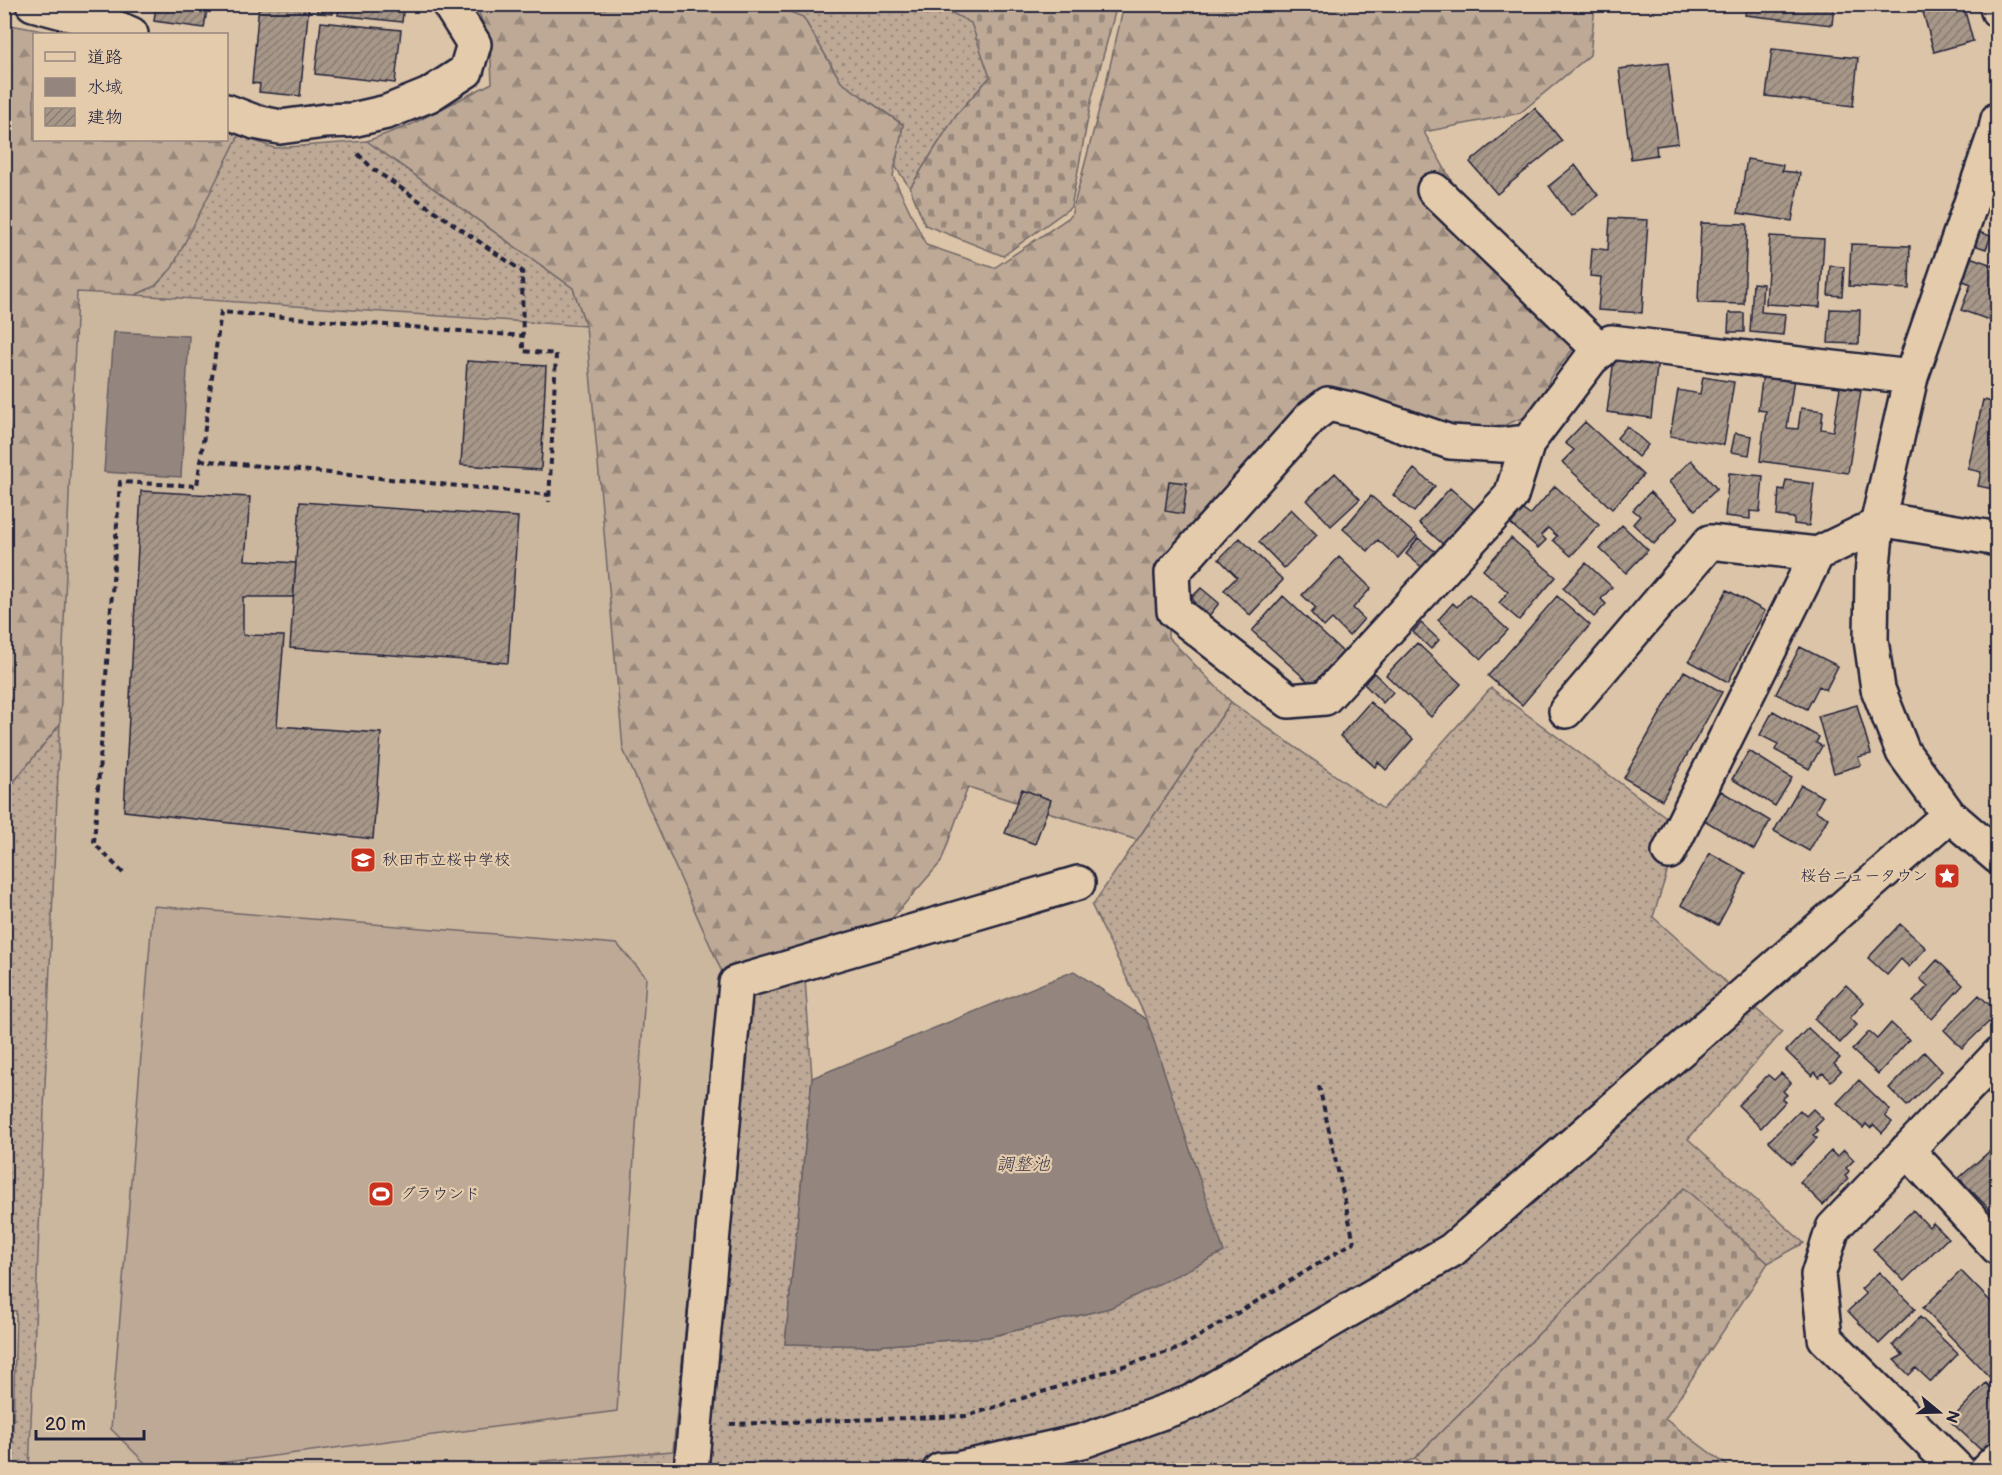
<svg xmlns="http://www.w3.org/2000/svg" width="2002" height="1475" font-family="'Balsamiq Sans','Klee One',sans-serif">
<style>
.built{fill:#cbb69e}
.grass{fill:url(#grass-dots);stroke:#706668;stroke-width:1.5}
.forest{fill:url(#forest-firs);stroke:#706668;stroke-width:1.5}
.cemetery{fill:url(#cemetery-stones);stroke:#706668;stroke-width:1.5}
.pitch{fill:#bda996;stroke:#706668;stroke-width:1.5}
.water{fill:#94867e;stroke:#665e63;stroke-width:1.5}
.building{fill:url(#building-hatch);stroke:#22223b;stroke-width:1.5}
.lines{fill:none;stroke-linecap:round;stroke-linejoin:round}
.minor-casing{stroke:#22223b;stroke-width:38}
.path{stroke:#22223b;stroke-width:4;stroke-dasharray:6 4.5;stroke-linecap:butt}
.minor{stroke:#e3cbac;stroke-width:33}
.labels{text-anchor:middle;dominant-baseline:central;stroke-width:4.5;stroke-linejoin:round;paint-order:stroke}
.poi-label{font-size:16px;fill:#22223b;stroke:#e3cbac;text-anchor:start}
.water-label{font-size:18px;font-style:italic;fill:#3e3b4c;stroke:#e3cbac}
</style>
<defs>
<pattern id="grass-dots" width="8" height="8" patternUnits="userSpaceOnUse" patternTransform="scale(1.5)"><rect width="8" height="8" fill="#bda996"/><path d="M2 2h.1M6 6h.1" fill="none" stroke="#99897c" stroke-width="1.8" stroke-linecap="round"/></pattern>
<pattern id="forest-firs" width="22" height="20" patternUnits="userSpaceOnUse" patternTransform="scale(1.5)"><rect width="22" height="20" fill="#bda996"/><path d="M5 1l3.5 6h-7zM16 11l3.5 6h-7z" fill="#99897c"/></pattern>
<pattern id="cemetery-stones" width="16" height="16" patternUnits="userSpaceOnUse" patternTransform="scale(1.5)"><rect width="16" height="16" fill="#bda996"/><path d="M2 7V4a2 2 0 0 1 4 0v3zM10 15v-3a2 2 0 0 1 4 0v3z" fill="#99897c"/></pattern>
<pattern id="building-hatch" width="6" height="6" patternUnits="userSpaceOnUse" patternTransform="scale(1.5)"><rect width="6" height="6" fill="#a79789"/><path d="M-1 1l2-2M0 6l6-6M5 7l2-2" fill="none" stroke="#887b71"/></pattern>
</defs>
<rect width="100%" height="100%" fill="#dbc4a7"/>
<filter id="ink" filterUnits="userSpaceOnUse"><feTurbulence type="fractalNoise" baseFrequency=".0167" numOctaves="2"/><feDisplacementMap in="SourceGraphic" scale="12" xChannelSelector="R" yChannelSelector="G"/><feConvolveMatrix kernelMatrix="1 2 1 2 8 2 1 2 1" color-interpolation-filters="sRGB"/></filter>
<g filter="url(#ink)">
<path class="built" d="M77,292L586,326L623,749L722,972L673,1452L427,1470H29Z"/>
<path class="grass" d="M771,5H937L971,22L990,77L956,115L910,188L895,166L903,124L841,82L803,17Z
M239,135L274,148L367,141L573,288L586,326L135,295L155,286L166,275Z
M1491,688L1681,828L1653,917L1782,1032L1688,1139L1804,1243L1768,1263L1684,1188L1415,1458L1391,1470H427L673,1451L722,972L805,979L812,1078L785,1344L876,1346L988,1337L1110,1308L1147,1020L1092,906L1231,702L1383,809Z
M60,724L29,1470H12L16,1311H5V793Z"/>
<path class="forest" d="M476,5H771L803,17L841,82L903,125L893,176L926,245L994,268L1071,216L1106,83L1124,5H1595L1590,55L1520,113L1424,132L1475,222L1587,331L1550,378L1537,412L1475,437L1313,394L1168,552V637L1231,702L1137,840L968,787L941,862L881,931L805,979L722,972L623,749L586,326L573,288L367,141L410,125L492,83L490,42Z
M5,24L59,34H34V140H226L227,130L239,135L172,268L155,286L135,295L77,292L60,724L5,793Z"/>
<path class="cemetery" d="M937,5H1117L1092,97L1071,207L1003,256L925,225L910,188L956,115L990,77L971,23Z
M1684,1188L1768,1263L1665,1419L1733,1470H1431L1415,1458Z"/>
<path class="pitch" d="M153,906L617,944L646,977L617,1411L166,1470H152L111,1429Z"/>
<path class="water" d="M114,332L189,336L181,477L104,472Z
M1074,971L1147,1020L1224,1252L1110,1308L988,1337L876,1346L785,1344L812,1078Z"/>
<path class="building" d="M156,4H208L204,28L154,21Z
M259,4H309L300,96L259,92L260,84L252,83Z
M318,4H333V14L317,13Z
M339,4H404L402,22L338,15Z
M1747,4H1834L1832,25L1745,15Z
M1950,4H1963L1973,41L1934,52L1923,12Z
M321,22L401,30L395,83L315,74Z
M1772,49L1858,58L1853,106L1766,96Z
M1668,63L1678,143L1656,146L1657,155L1631,159L1619,69Z
M1535,108L1562,141L1497,194L1470,162Z
M1747,159L1783,165L1782,171L1800,173L1792,221L1738,213Z
M1575,165L1598,195L1571,216L1549,186Z
M1610,218L1648,220L1642,313L1598,310L1601,277L1590,276L1592,248L1608,250Z
M1701,223L1747,224L1744,304L1698,303Z
M1972,230L1991,236L1986,249L1968,243Z
M1770,236L1824,239L1820,307L1766,304Z
M1851,244L1910,246L1909,289L1849,286Z
M1967,256L1998,267V323L1961,310L1971,284L1958,279Z
M1830,266L1844,267L1842,296L1828,295Z
M1753,283L1763,284L1761,312L1785,314L1783,335L1750,332Z
M1830,309L1860,310L1859,344L1828,343Z
M1729,313H1744V332H1728Z
M1637,356L1658,359L1651,418L1607,412L1614,359L1636,362Z
M467,361L546,366L541,470L461,465Z
M1763,373L1794,378L1787,428L1798,429L1801,408L1823,411L1821,429L1833,431L1840,387L1861,390L1848,473L1760,461L1766,411L1758,410Z
M1703,377L1734,382L1724,445L1670,436L1678,390L1700,394Z
M1983,400L1998,403V490L1978,486L1981,472L1968,469Z
M1585,422L1643,475L1612,509L1562,462L1574,450L1565,443Z
M1627,426L1648,445L1638,457L1617,438Z
M1735,433L1752,436L1749,455L1731,452Z
M1691,460L1717,489L1695,510L1669,482Z
M1414,469L1435,486L1414,512L1393,495Z
M1335,473L1360,499L1331,526L1307,500Z
M1729,473L1763,476L1760,512L1750,511V519L1725,516Z
M1786,480L1814,484L1809,526L1794,524V518L1777,516L1779,489L1784,490Z
M1169,481L1187,483L1183,514L1165,511Z
M1555,486L1599,525L1571,556L1553,540L1557,536L1548,528L1541,535L1546,540L1538,548L1511,524L1523,510L1530,515Z
M1450,488L1476,511L1445,546L1419,523Z
M141,491L250,497L245,560L296,563L293,597H243V635L284,636L277,726L381,733L373,839L124,811Z
M1650,492L1678,518L1654,544L1633,524L1640,516L1633,510Z
M1371,496L1417,536L1398,558L1378,540L1368,551L1343,529Z
M300,502L518,517L508,663L290,648Z
M1291,509L1317,535L1284,568L1259,542Z
M1622,525L1648,550L1626,573L1600,549Z
M1240,538L1283,580L1250,615L1224,590L1237,577L1219,559Z
M1418,538L1437,553L1424,569L1406,554Z
M1511,538L1556,577L1519,620L1499,603L1508,592L1483,570Z
M1339,557L1371,588L1353,608L1364,619L1349,636L1332,619L1324,627L1311,613L1316,608L1302,595Z
M1586,563L1612,587L1601,599L1606,604L1594,617L1563,588Z
M1201,588L1219,603L1208,617L1196,606L1192,597Z
M1727,590L1765,611L1728,682L1689,661Z
M1469,594L1508,630L1481,659L1438,620L1453,603L1457,607Z
M1283,596L1343,652L1312,685L1252,631Z
M1557,596L1590,625L1522,705L1488,676Z
M1421,623L1439,640L1431,649L1413,632Z
M1417,643L1461,684L1431,717L1386,675Z
M1800,647L1838,666L1826,690L1819,686L1807,709L1776,694Z
M1684,671L1722,692L1662,800L1624,778Z
M1374,673L1393,692L1383,703L1364,684Z
M1370,702L1413,739L1386,770L1378,762L1375,767L1340,736Z
M1857,705L1871,754L1858,757L1861,765L1834,773L1818,716Z
M1773,711L1819,737L1816,743L1822,746L1809,769L1775,750L1778,744L1760,735Z
M1749,751L1792,778L1775,806L1732,779Z
M1801,785L1823,797L1815,811L1828,818L1809,851L1774,831Z
M1022,789L1051,800L1035,844L1005,833Z
M1721,791L1770,821L1754,850L1704,820Z
M1710,853L1746,873L1718,925L1681,905Z
M1900,924L1926,948L1909,967L1901,959L1887,975L1868,958Z
M1937,960L1963,985L1932,1019L1913,1002L1928,986L1920,979Z
M1846,985L1864,1002L1850,1018L1857,1025L1840,1043L1814,1019Z
M1979,995L1998,1013L1962,1048L1944,1030Z
M1891,1023L1909,1040L1878,1074L1852,1050L1869,1032L1877,1039Z
M1808,1028L1840,1058L1834,1064L1841,1071L1831,1081L1823,1073L1819,1077L1815,1072L1812,1076L1786,1051Z
M1924,1052L1942,1071L1907,1106L1889,1088Z
M1781,1073L1791,1083L1783,1091L1787,1095L1782,1099L1785,1102L1761,1128L1738,1105L1768,1075L1774,1080Z
M1859,1080L1890,1110L1885,1116L1892,1122L1882,1133L1874,1125L1870,1128L1866,1124L1863,1128L1837,1103Z
M1813,1109L1823,1119L1815,1127L1818,1131L1813,1135L1817,1138L1792,1164L1769,1141L1800,1110L1806,1116Z
M1844,1150L1854,1160L1846,1168L1849,1171L1845,1176L1848,1179L1823,1205L1800,1182L1831,1151L1837,1157Z
M1991,1150L1998,1157V1218L1959,1178Z
M1913,1210L1929,1227L1933,1223L1948,1238L1904,1281L1873,1249Z
M1961,1271L1998,1309V1386L1923,1308Z
M1879,1272L1915,1309L1879,1344L1848,1311L1866,1294L1861,1289Z
M1920,1317L1958,1354L1931,1382L1916,1368L1909,1375L1894,1360L1903,1355L1893,1345Z
M1986,1383L1998,1394V1435L1982,1451L1950,1421Z"/>
<g class="lines">
<g class="minor-casing">
<path id="minor" d="M33,4L107,24L131,34
M1996,4L1998,11
M226,111L255,122L280,127L325,121L352,120L387,112L429,95L466,71L474,44L449,4
M1998,119L1995,133L1911,377L1877,525L1872,575L1871,640L1878,689L1903,752L1949,815L1998,857
M1434,190L1601,351
M1528,442L1511,496L1325,698L1289,701L1174,611L1172,573L1311,417L1328,404L1359,411L1450,442L1501,445L1528,442L1591,359L1611,342L1911,377
M1879,519L1998,539
M1566,711L1710,542L1817,554L1877,525
M1669,852L1817,554
M1907,1150L1998,1248
M691,1470L736,983L1078,883
M940,1470L957,1469L1083,1441L1191,1402L1452,1250L1949,815
M1958,1470L1825,1338L1818,1275L1833,1228L1998,1055
M1987,1470L1998,1459"/>
</g>
<path class="path" d="M358,154L373,169L522,271L523,351L556,354L549,502
M200,460L549,495
M123,873L94,843L120,482L197,486L221,312L524,336
M730,1424L967,1416L1180,1348L1354,1242L1319,1086"/>
<use href="#minor" class="minor"/>
</g>
</g>
<defs>
<g id="school-square" transform="scale(1.35)"><rect x="-9" y="-9" width="18" height="18" rx="4" fill="#c8321e" stroke="#e3cbac"/><path d="M0-5L7-2L0 1L-7-2ZM-4 1L0 2.5L4 1V4Q0 6-4 4Z" fill="#fff"/></g>
<g id="sight-square" transform="scale(1.35)"><rect x="-9" y="-9" width="18" height="18" rx="4" fill="#c8321e" stroke="#e3cbac"/><path d="M0-6L1.8-2.2L6-1.7L2.9 1.2L3.7 5.4L0 3.3L-3.7 5.4L-2.9 1.2L-6-1.7L-1.8-2.2Z" fill="#fff"/></g>
<g id="stadium-square" transform="scale(1.35)"><rect x="-9" y="-9" width="18" height="18" rx="4" fill="#c8321e" stroke="#e3cbac"/><path d="M0-5a6.5 5 0 1 0 0 10a6.5 5 0 1 0 0-10ZM-3.5-1.8h7v3.6h-7Z" fill="#fff"/></g>
</defs>
<g fill-rule="evenodd">
<use href="#school-square" x="363" y="860"/>
<use href="#sight-square" x="1947" y="876"/>
<use href="#stadium-square" x="381" y="1194"/>
</g>
<g class="labels">
<g class="poi-label">
<text x="382" y="860">秋田市立桜中学校</text>
<text x="1928" y="876" text-anchor="end">桜台ニュータウン</text>
<text x="400" y="1194">グラウンド</text>
</g>
<g class="water-label">
<text x="1023" y="1164">調整池</text>
</g>
</g>
<rect width="2002" height="1475" fill="none" stroke="#e3cbac" stroke-width="24"/>
<rect x="12" y="12" width="1978" height="1451" fill="none" stroke="#22223b" stroke-width="2" filter="url(#ink)"/>
<rect x="33" y="33" width="195" height="108" fill="#e3cbac" stroke="#96877f" stroke-width="1.5"/>
<rect x="45" y="52" width="30" height="9" fill="#e3cbac" stroke="#96877f" stroke-width="1.5"/>
<text x="87" y="63" font-size="18" fill="#22223b">道路</text>
<rect x="45" y="78" width="30" height="18" fill="#94867e" stroke="#96877f" stroke-width="1.5"/>
<text x="87" y="93" font-size="18" fill="#22223b">水域</text>
<rect x="45" y="108" width="30" height="18" fill="url(#building-hatch)" stroke="#96877f" stroke-width="1.5"/>
<text x="87" y="123" font-size="18" fill="#22223b">建物</text>
<g transform="translate(1939 1412) rotate(109)" stroke="#e3cbac" stroke-width="4.5" paint-order="stroke">
<path d="M0-4.5L10 22L0 15L-10 22Z" fill="#22223b"/>
<text y="-9" font-size="16" font-weight="bold" text-anchor="middle" fill="#22223b">N</text>
</g>
<path d="M36 1430v9h108v-9" fill="none" stroke="#22223b" stroke-width="3"/>
<text x="45" y="1430" font-size="18" fill="#22223b" stroke="#e3cbac" stroke-width="4.5" paint-order="stroke">20 m</text>
</svg>
